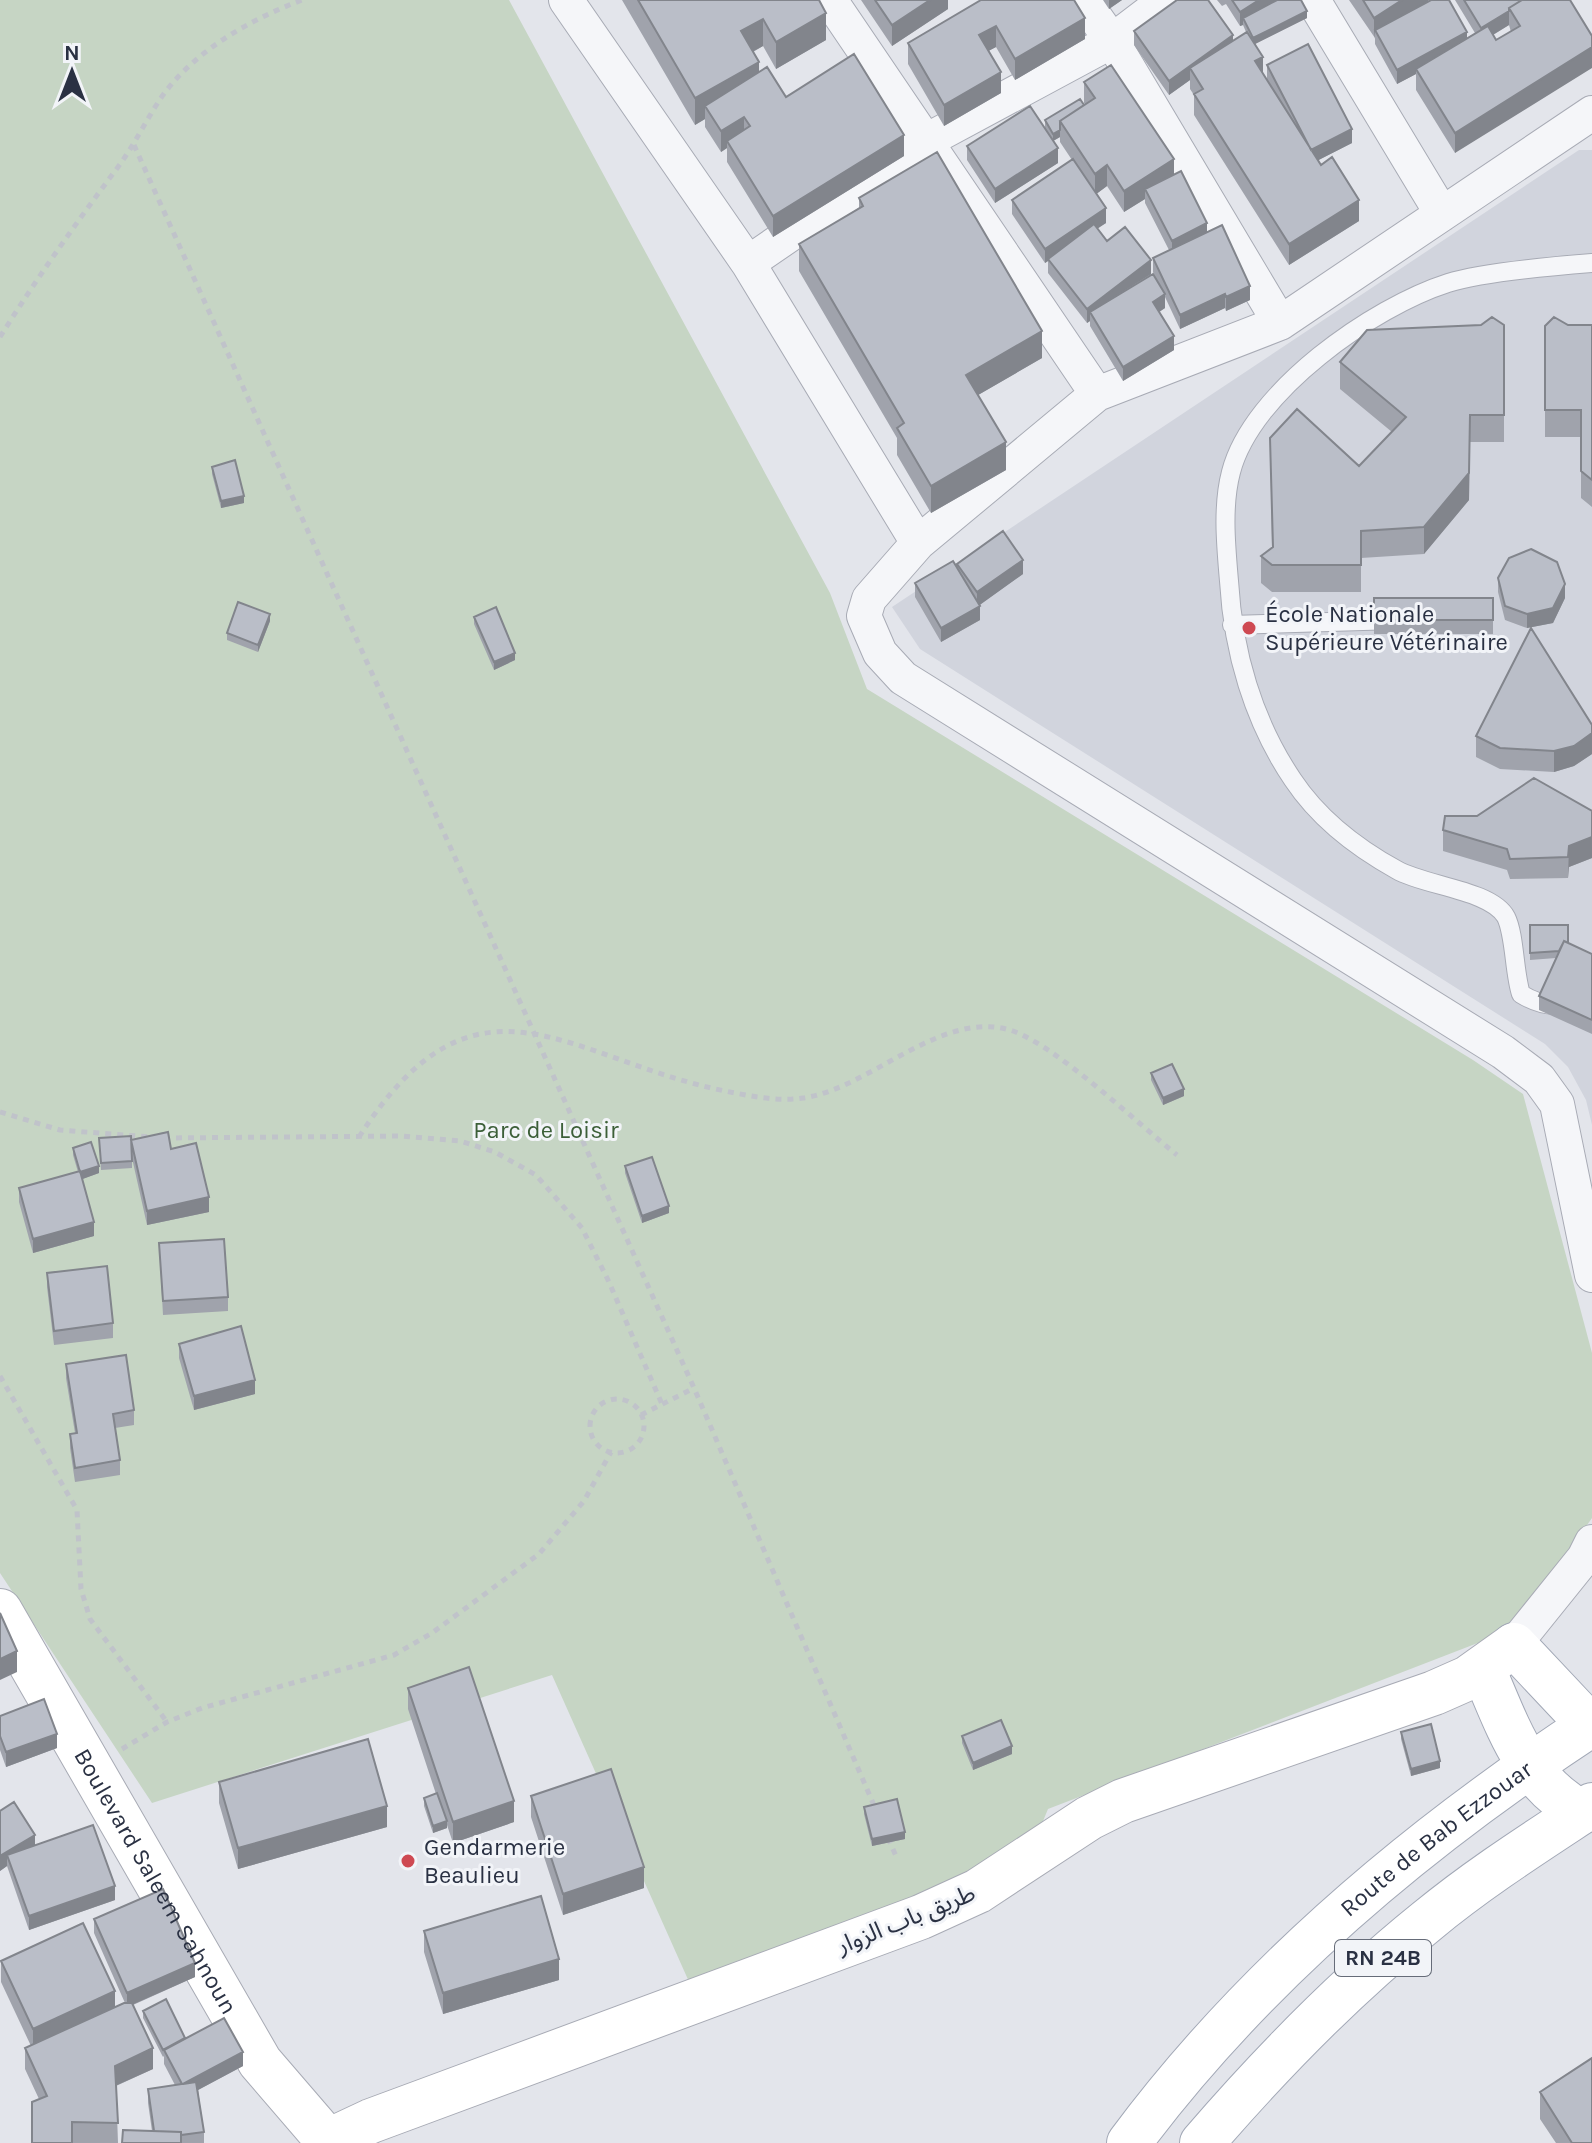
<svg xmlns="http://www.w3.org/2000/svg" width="1592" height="2143" font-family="Karla,'Noto Sans Arabic',sans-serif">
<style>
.built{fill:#d1d4dd}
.green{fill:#c6d5c4}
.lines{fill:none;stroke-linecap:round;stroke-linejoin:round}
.lane-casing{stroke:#a8abb5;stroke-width:20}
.street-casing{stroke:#a8abb5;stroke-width:36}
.secondary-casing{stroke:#a8abb5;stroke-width:46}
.primary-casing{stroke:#a2a8b6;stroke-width:46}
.path{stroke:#c0c3ca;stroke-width:5;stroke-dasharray:6 6;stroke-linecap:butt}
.lane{stroke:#f5f6f9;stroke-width:18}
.street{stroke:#f5f6f9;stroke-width:34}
.secondary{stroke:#fff;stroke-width:44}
.primary{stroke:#fff;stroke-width:44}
.wall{fill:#a0a3ac;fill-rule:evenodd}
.shaded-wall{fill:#82858c}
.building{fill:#babec8;stroke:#82858c;stroke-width:2}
.poi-dot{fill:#ce4952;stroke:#f2f4f8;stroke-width:3}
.labels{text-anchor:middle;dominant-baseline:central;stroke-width:6;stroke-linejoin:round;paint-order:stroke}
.shield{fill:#f2f4f8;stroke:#666c79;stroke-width:2}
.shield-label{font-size:22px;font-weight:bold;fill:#2a3143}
.poi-label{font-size:24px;fill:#2a3143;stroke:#f2f4f8;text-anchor:start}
.park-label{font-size:24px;fill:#3c5f38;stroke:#f2f4f8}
.street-label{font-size:24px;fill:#2a3143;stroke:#f2f4f8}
</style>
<rect width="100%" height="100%" fill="#e3e5eb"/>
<path class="built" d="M1579,150H1592V1125L1586,1100L1568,1067L1545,1044L920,649L892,607Z"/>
<path class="green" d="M0,0H509L830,593L867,689L1473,1060L1523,1094L1592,1353V1518L1514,1629L1048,1809L1026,1862L690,1984L552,1675L152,1803L0,1573Z"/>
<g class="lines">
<g class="lane-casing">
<path id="lane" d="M1592,263C1554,266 1483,272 1448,283C1373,307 1252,391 1231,472C1222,506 1226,546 1229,581C1233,651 1253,721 1293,780C1319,819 1357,848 1397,870C1425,886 1491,890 1506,917C1515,935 1514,973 1521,994C1547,1010 1575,1010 1592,983
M1232,625L1397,620"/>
</g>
<g class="street-casing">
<path id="street" d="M566,0L748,263L918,543
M830,0L1097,394
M1083,0L1112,41L1280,323
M1313,0L1442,214
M1592,113L1280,323L1097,394L918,543L869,599L864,616L880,653L903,678L1503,1052L1539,1079L1557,1104L1592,1275
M748,263L926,141L1112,41L1166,0
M1514,1645L1584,1558L1592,1542"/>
</g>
<g class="secondary-casing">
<g id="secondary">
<path id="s1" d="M0,1611L260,2062L328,2141"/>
<path d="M324,2143L371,2121L921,1917L978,1891L1089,1818L1123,1801L1434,1693L1468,1678L1513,1646"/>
</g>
</g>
<g class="primary-casing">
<g id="primary">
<path d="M1514,1645L1592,1728"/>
<path d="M1483,1669C1508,1726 1524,1781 1581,1812"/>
<path id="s2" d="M1129,2143C1253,1976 1419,1837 1592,1724"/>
<path d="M1202,2143C1271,2063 1345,1987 1427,1921C1479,1878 1536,1842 1592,1805"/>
</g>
</g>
<path class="path" d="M134,145L694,1388L876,1810
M0,337C37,278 76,223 118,167C135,144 147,118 163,95C196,50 251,19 302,0
M0,1112L60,1130L150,1137
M359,1137C477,953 567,1059 725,1091C750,1096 778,1102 803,1098C870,1089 943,1007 1013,1031C1059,1048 1136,1122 1177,1155
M164,1138L402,1136L460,1141L495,1152L536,1175L582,1228L608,1280L662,1404
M0,1376L77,1510L81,1589L90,1619L167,1722
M590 1426a27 27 0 1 1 54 0a27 27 0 1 1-54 0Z
M641,1415L694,1388
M122,1749L167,1722L202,1708L394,1655L432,1633L539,1554L584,1501L611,1452
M888,1838L896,1856"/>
<use href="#lane" class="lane"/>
<use href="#street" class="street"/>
<use href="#secondary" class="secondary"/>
<use href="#primary" class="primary"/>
</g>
<path class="wall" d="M622,0H819L826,40L776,69L763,46L753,52L759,73L786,97L904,156L773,237L727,162V148L721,152L705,127V119L695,125Z
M861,0H948V9L892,46Z
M981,0L1085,39L1015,80L996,47L988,51L1001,93L944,126L908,64V43Z
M1103,0H1122L1109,9Z
M1217,0H1301L1307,18L1255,44L1263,74L1267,79V65L1352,143L1318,160L1359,221L1289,265L1194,115V95L1190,89V80L1169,95L1134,45V31L1233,41L1246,32L1243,25L1240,26L1226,4L1222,6Z
M1349,0H1428L1467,38L1475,33L1455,0H1570L1455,153L1416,90V74L1397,84L1375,44V38ZM1509,25L1511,32L1496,40L1493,35Z
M1084,82L1174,174L1207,232L1250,300L1226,311L1225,308L1180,329L1165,297V308L1159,312L1174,350L1123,381L1090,326V321L1087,323L1048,273V261L1045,263L1012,214V200L1072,160L1060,142V137L1053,141L1058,163L995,203L967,160V146L1045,127V120L1085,104L1084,103ZM1107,186L1124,212L1145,199V203L1169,250L1153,258V272L1157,282L1151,274L1107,241L1097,228L1106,223L1096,194Z
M859,198L1042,358L978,395L1006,470L931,513L897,455V438L799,271V244L859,209Z
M1504,325V442H1470L1469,500L1424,554L1361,558V592H1272L1261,583V556L1272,547L1270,438L1359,466L1392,432L1340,389V362Z
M1568,325H1592V507L1581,498V437H1545V326Z
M212,467L244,503L221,508L212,474Z
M957,564L1023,574L979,605L980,620L941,642L915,597V583L957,568Z
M1498,578L1565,598L1553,623L1527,628L1505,620L1498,592Z
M1374,598H1493V634H1374Z
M474,617L515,660L494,670L474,624Z
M270,621L258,652L227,640V633Z
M1592,725V754L1574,766L1554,772L1500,769L1476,757V736Z
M1592,811V858L1569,867L1568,878L1510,879L1507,870L1443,851V830L1477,816Z
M1530,925L1592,954V1034L1539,1010V996L1556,958L1530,960Z
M1151,1073L1184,1096L1163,1105L1151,1080Z
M99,1138L131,1144L171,1149L209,1212L147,1225L132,1158V1168L101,1170Z
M73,1148L99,1173L82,1179L94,1236L33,1253L19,1202V1188L78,1172L73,1155Z
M625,1166L669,1213L642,1223L625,1173Z
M159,1243L228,1297V1311L163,1315Z
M47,1273L113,1323V1338L54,1345L47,1287Z
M179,1344L255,1394L194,1410L179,1358Z
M66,1364L134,1410V1425L115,1428L120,1460V1475L75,1482L70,1448V1434L75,1433L66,1378Z
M408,1688L514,1822L453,1843L447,1825V1828L433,1833L424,1806V1798L436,1794L408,1709Z
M0,1716L57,1748L6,1767L0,1750Z
M1401,1732L1440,1768L1411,1776L1401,1739Z
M962,1736L1012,1754L973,1770L962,1743Z
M219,1782L387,1827L238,1869L219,1803Z
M531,1796L644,1888L563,1915L531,1817Z
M14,1802L35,1845L115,1900L29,1930L7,1866L0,1871Z
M864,1807L905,1839L872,1846L864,1814Z
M94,1919L195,1977L133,2005L153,2069L116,2086L118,2143H32L39,2099L25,2069V2048L31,2046L1,1982V1961L115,2007L125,2003L94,1933Z
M424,1931L559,1980L443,2014L424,1952Z
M143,2011L185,2038L243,2066L198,2090L204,2132V2143H122L152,2131L148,2103V2089L175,2085L164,2064V2056L163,2057L143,2018Z
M1540,2092L1592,2143H1556L1540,2119Z"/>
<path class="shaded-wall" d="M930,0H948V9L892,46V25Z
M1109,0H1122L1109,9Z
M1259,0H1280L1243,18V25L1240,26V12Z
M1402,0H1428V3L1375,30L1374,39V18Z
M1307,11V18L1253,45V38Z
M1509,11V25L1481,42V28Z
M826,13V40L776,69V42Z
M1085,18V39L1015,80V59Z
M763,19V46L741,58V31Z
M996,26V47L979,56V35Z
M1467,32V47L1416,69V74L1397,84V70Z
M1233,35V49L1190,68V80L1169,95V81Z
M1592,47V68L1455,153V133Z
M1263,57V77L1255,61Z
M759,62V89L705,106V119L695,125V98Z
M1001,72V93L944,126V105Z
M744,117V138L727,141V148L721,152V131Z
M1352,129V143L1311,164V150Z
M1060,130V137L1053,141V134Z
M904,135V156L773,237V216Z
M1058,148V163L995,203V189Z
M1174,159V180L1145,189V199L1124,212V191Z
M1107,165V186L1095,195V174Z
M1359,200V221L1289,265V244Z
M1106,208V223L1049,261L1048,259V261L1045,263V249Z
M1207,223V237L1172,255V241Z
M1151,260V274L1090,312V321L1087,323V309Z
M1250,286V300L1226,311V297Z
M1165,294V308L1153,316V302Z
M1225,294V308L1180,329V315Z
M1042,331V358L966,402V375Z
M1174,336V350L1123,381V367Z
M1470,415L1469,500L1424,554V527Z
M1006,442V470L931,513V486Z
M244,496V503L221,508V501Z
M1023,560V574L977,607V592Z
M1565,584V598L1553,623L1527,628V614Z
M980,606V620L941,642V628Z
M270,614V621L258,652V645Z
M515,653V660L494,670V662Z
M1592,733V754L1574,766L1554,772V751Z
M1592,837V858L1569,867L1568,878L1569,846Z
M1184,1089V1096L1163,1105V1098Z
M99,1166V1173L80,1180V1172Z
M209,1197V1212L147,1225V1211Z
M669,1206V1213L642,1223V1216Z
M94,1222V1236L33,1253V1239Z
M255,1380V1394L194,1410V1396Z
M17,1651V1672L0,1680V1659Z
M57,1734V1748L6,1767V1752Z
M1012,1746V1754L973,1770V1763Z
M1440,1761V1768L1411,1776V1769Z
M514,1801V1822L453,1843V1822Z
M387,1806V1827L238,1869V1848Z
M447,1821V1828L433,1833V1826Z
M905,1832V1839L872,1846V1839Z
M35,1835V1849L7,1855V1866L0,1871V1856Z
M644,1867V1888L563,1915V1894Z
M115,1886V1900L29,1930V1916Z
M559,1959V1980L443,2014V1993Z
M195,1963V1977L127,2007V1993Z
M115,1991V2012L33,2049V2029Z
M153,2048V2069L115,2086V2066Z
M243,2052V2066L183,2098V2084Z"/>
<path class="building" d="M638,0H819L826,13L776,42L763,19L741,31L759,62L695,98Z
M875,0H930L892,25Z
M981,0H1074L1085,18L1015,59L996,26L979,35L1001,72L944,105L908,43Z
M1177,0H1208L1233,35L1169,81L1134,31Z
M1232,0H1259L1240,12Z
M1277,0H1301L1307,11L1253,38L1243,18Z
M1363,0H1402L1374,18Z
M1431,0H1449L1467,32L1397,70L1375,30Z
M1464,0H1522L1509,8V11L1481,28Z
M1522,0H1570L1592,36V47L1455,133L1416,69L1488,26L1496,40L1520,26L1509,8Z
M1247,32L1263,57L1255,61L1321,165L1332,157L1359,200L1289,244L1194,94L1203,89L1190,68Z
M1308,44L1352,129L1311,150L1267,65Z
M854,54L904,135L773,216L727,141L750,126L744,117L721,131L705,106L767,67L786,97Z
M1111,65L1174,159L1124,191L1107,165L1095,174L1060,121L1095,98L1084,82Z
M1080,99L1084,105L1060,121V130L1053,134L1045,120Z
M1030,106L1058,148L995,189L967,146Z
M937,152L1042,331L966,375L1006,442L931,486L897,428L904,423L799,244L863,206L859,198Z
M1073,159L1106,208L1045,249L1012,200Z
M1181,171L1207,223L1172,241L1145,189Z
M1094,224L1107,241L1125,227L1151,260L1087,309L1048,259Z
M1222,225L1250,286L1226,297L1225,294L1180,315L1153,258Z
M1153,274L1165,294L1153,302L1174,336L1123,367L1090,312Z
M1492,317L1504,325V415H1470L1469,473L1424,527L1361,531V565H1272L1261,556L1273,547L1270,438L1297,409L1359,466L1406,417L1340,362L1367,330L1481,325Z
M1554,317L1568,325H1592V480L1581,471V410H1545V326Z
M235,460L244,496L221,501L212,467Z
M1003,531L1023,560L977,592L957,564Z
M1531,549L1557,562L1565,584L1553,608L1527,614L1505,606L1498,578L1509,558Z
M953,561L980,606L941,628L915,583Z
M1374,598H1493V620H1374Z
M238,602L270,614L258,645L227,633Z
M496,607L515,653L494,662L474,617Z
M1531,628L1592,725V733L1574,746L1554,751L1500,748L1476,736Z
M1534,778L1592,811V837L1569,846L1568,857L1510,859L1507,849L1443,830L1445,816H1477Z
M1530,925H1568V943L1564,941L1559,951L1530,953Z
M1564,941L1592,954V1020L1539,996Z
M1172,1064L1184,1089L1163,1098L1151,1073Z
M168,1132L171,1149L196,1143L209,1197L147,1211L131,1140Z
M131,1136L132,1161L101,1163L99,1138Z
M91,1142L99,1166L80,1172L73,1148Z
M652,1157L669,1206L642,1216L625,1166Z
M80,1171L94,1222L33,1239L19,1188Z
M224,1239L228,1297L163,1301L159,1243Z
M107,1266L113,1323L54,1331L47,1273Z
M241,1326L255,1380L194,1396L179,1344Z
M126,1355L134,1410L113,1414L120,1460L75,1468L70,1434L77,1433L66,1364Z
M0,1613L17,1651L0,1659Z
M469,1667L514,1801L453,1822L408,1688Z
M44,1699L57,1734L6,1752L0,1736V1716Z
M1001,1720L1012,1746L973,1763L962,1736Z
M1431,1724L1440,1761L1411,1769L1401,1732Z
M368,1739L387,1806L238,1848L219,1782Z
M611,1769L644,1867L563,1894L531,1796Z
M437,1793L447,1821L433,1826L424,1798Z
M897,1799L905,1832L872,1839L864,1807Z
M14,1802L35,1835L0,1856V1811Z
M93,1825L115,1886L29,1916L7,1855Z
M163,1889L195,1963L127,1993L94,1919Z
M541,1896L559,1959L443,1993L424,1931Z
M83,1923L115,1991L33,2029L1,1961Z
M166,1999L185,2038L163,2050L143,2011Z
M124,2003H132L153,2048L115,2066L118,2123L72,2122V2143H32V2102L47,2096L25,2048Z
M224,2018L243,2052L183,2084L196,2082L204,2132L181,2135V2132L154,2131L148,2089L182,2084L164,2050Z
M1592,2058V2143H1572L1540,2092Z
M123,2130L181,2132V2143H122Z"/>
<g class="poi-dot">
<circle cx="1249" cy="628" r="8"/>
<circle cx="408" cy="1861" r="8"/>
</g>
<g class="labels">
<rect class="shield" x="1335" y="1940" width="96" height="36" rx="6"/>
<g class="shield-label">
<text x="1383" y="1958">RN 24B</text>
</g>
<g class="poi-label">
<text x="1265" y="614">École Nationale<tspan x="1265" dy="28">Supérieure Vétérinaire</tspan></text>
<text x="424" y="1847">Gendarmerie<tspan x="424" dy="28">Beaulieu</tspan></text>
</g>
<g class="park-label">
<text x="546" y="1130">Parc de Loisir</text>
</g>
<g class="street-label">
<text stroke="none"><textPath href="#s2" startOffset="434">Route de Bab Ezzouar</textPath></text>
<text stroke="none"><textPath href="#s1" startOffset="312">Boulevard Saleem Sahnoun</textPath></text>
<text transform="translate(906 1919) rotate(-22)">طريق باب الزوار</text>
</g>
</g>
<g transform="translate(72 72)" stroke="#f2f4f8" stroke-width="6" paint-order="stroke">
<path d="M0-6L14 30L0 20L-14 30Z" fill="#2a3143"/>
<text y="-12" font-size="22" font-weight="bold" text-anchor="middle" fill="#2a3143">N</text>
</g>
</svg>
